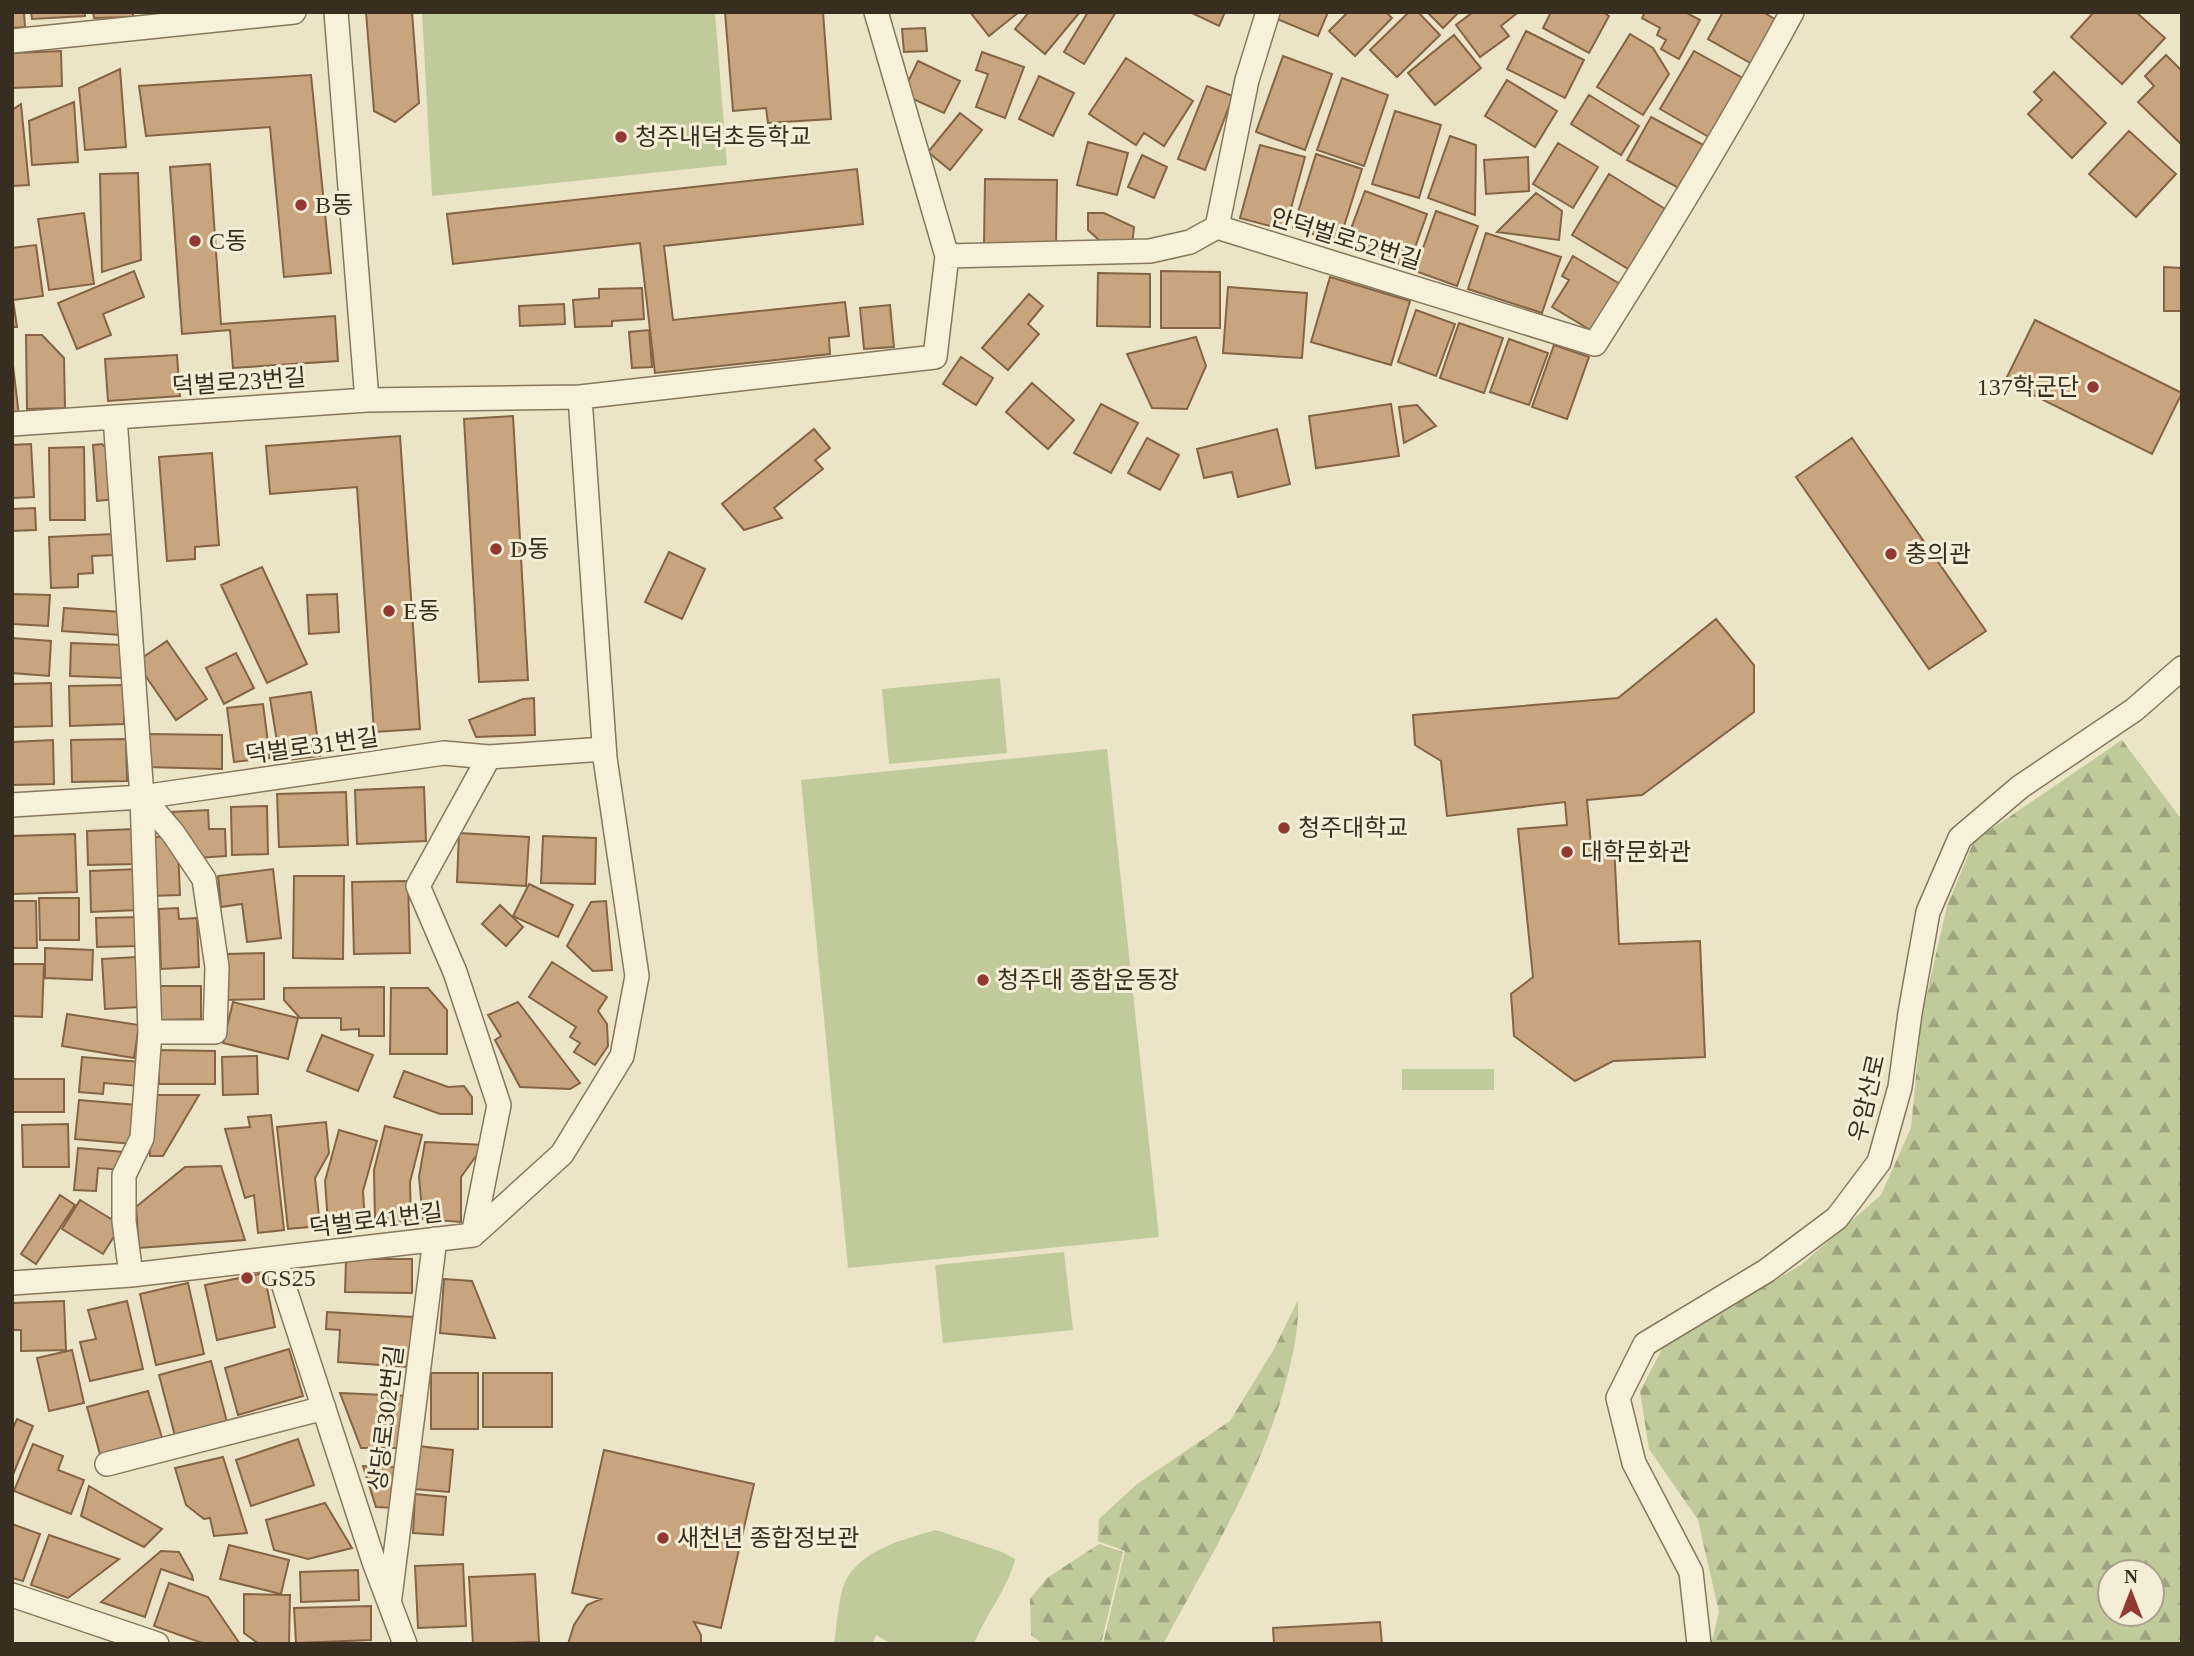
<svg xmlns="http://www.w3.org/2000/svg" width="2194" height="1656" font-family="'Times New Roman','Noto Sans KR',serif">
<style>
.green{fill:#c0ca9b}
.forest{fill:url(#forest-firs);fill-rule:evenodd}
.building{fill:#c8a47f;stroke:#846444;stroke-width:2}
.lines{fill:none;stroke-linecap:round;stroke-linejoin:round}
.minor-casing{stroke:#86775d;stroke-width:26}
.minor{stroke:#f7f1da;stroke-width:23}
.poi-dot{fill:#923931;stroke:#f4eed6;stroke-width:2.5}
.labels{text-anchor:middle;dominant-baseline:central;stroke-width:6;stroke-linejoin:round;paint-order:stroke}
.poi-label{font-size:24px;fill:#382e20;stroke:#f4eed6;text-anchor:start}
.street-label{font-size:24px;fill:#382e20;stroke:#f4eed6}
</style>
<defs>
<pattern id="forest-firs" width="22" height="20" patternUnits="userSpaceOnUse" patternTransform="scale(1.75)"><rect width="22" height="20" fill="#c0ca9b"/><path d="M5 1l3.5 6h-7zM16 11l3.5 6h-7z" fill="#9da47e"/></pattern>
</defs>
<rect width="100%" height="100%" fill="#ece4c7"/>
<path class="green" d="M422,12H715L727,165L432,196Z
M1000,678L1007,753L889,764L882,689Z
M1107,749L1159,1237L848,1268L801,780Z
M1402,1069H1494V1090H1402Z
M1064,1252L1073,1330L943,1343L935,1265Z
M936,1530L1002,1552L1015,1559C1007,1590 986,1614 974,1644H892L876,1635L872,1644H834C837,1627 838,1600 844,1584C859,1550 904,1539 936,1530Z"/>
<path class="forest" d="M2122,740L2182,820V1644H1711L1719,1612L1698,1520L1649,1449L1640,1391L1662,1349L1802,1264L1881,1195L1911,1128L1922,1015L1947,906L1974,841ZM2110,1572H2152V1614H2110Z
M1298,1300C1299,1326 1294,1350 1288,1374C1264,1470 1210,1557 1163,1644H1103L1125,1551L1098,1541L1099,1519L1137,1484L1230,1421L1274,1349Z
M1099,1544L1123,1552L1101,1644H1043L1031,1635L1030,1599L1047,1578Z"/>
<path class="building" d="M12,12H24L25,27L12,28Z
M31,12H85V16L32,19Z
M93,12H133V17L94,18Z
M366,12H412L419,103L395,122L374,111Z
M725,12H823L831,119L768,123L766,108L733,111Z
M970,12H1019L989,36Z
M1029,12H1080L1045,54L1015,29Z
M1088,12H1116L1084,64L1064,52Z
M1190,12H1225L1219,26Z
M1280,12H1328L1318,36L1277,19Z
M1348,12H1386L1392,18L1355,56L1329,31Z
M1409,12H1418L1440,35L1397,77L1370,50Z
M1427,12H1459L1443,28Z
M1473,12H1515L1516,14L1501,26L1509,36L1480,57L1456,25Z
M1551,12H1603L1609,16L1589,53L1543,28Z
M1645,12H1685L1700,20L1679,59L1661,49L1666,40L1657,35L1660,28L1642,18Z
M1723,12H1763L1778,21L1752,64L1708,39Z
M2094,12H2136L2165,38L2122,84L2071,37Z
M925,28L927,51L904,52L902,29Z
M1526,31L1584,60L1565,98L1507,69Z
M1630,34L1653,48L1669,74L1643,115L1597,87Z
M1454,35L1481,68L1435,105L1408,73Z
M61,51L62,86L12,88V53Z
M1694,51L1748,81L1714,140L1660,109Z
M982,52L1024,67L1005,118L976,107L988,74L976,70Z
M2166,55L2182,71V145L2138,102L2154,86L2145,76Z
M1283,56L1332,74L1305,150L1256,132Z
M1126,58L1193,101L1164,146L1144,133L1136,145L1089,114Z
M918,61L960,81L944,113L902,94Z
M120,69L126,147L85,150L79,88Z
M2054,72L2106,123L2072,158L2028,114L2042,100L2034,92Z
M311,75L331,273L284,277L270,127L146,136L139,86Z
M1039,76L1074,93L1053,136L1019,119Z
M1342,78L1388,95L1364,166L1317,150Z
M1507,80L1557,111L1535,147L1485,116Z
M1207,86L1233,96L1205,170L1178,159Z
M1589,95L1639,126L1621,155L1571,124Z
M74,102L78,162L32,165L29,121Z
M21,104L29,185L12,186V110Z
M1395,111L1441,125L1419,198L1372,184Z
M960,113L982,130L950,170L928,152Z
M1651,117L1709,148L1686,192L1627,160Z
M2129,131L2176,174L2136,217L2089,174Z
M1450,136L1476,145L1475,215L1428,198Z
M1088,142L1128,153L1117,195L1077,185Z
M1558,143L1598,167L1573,208L1533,184Z
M1260,145L1305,157L1285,230L1240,218Z
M1316,154L1362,169L1339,242L1293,228Z
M1142,155L1167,167L1154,198L1128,187Z
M1528,157L1529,191L1486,194L1484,160Z
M210,164L221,324L335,316L338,361L233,368L230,330L182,334L170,167Z
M857,169L863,224L664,246L673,320L845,302L849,336L829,338L830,354L655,373L640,243L453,264L447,214Z
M138,173L141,260L102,272L100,174Z
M1609,174L1670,212L1633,272L1572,235Z
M985,179L1057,180L1056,245L984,244Z
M1365,191L1427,214L1408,267L1345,245Z
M1536,193L1562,211L1559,240L1497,232Z
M1436,211L1478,226L1457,286L1415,271Z
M84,213L94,284L49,290L38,219Z
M1088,213H1104L1134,227L1132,245L1100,241L1088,230Z
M1486,233L1561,257L1542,313L1468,289Z
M36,245L43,296L13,300L17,327H12V248Z
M1573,256L1620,284L1592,331L1552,307L1569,280L1562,276Z
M2164,267L2182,268V311H2164Z
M134,271L144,297L103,314L111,335L77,349L58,303Z
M1161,271L1220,272V328H1161Z
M1098,273L1150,274V327L1097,326Z
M1330,277L1410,301L1391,365L1311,342Z
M1228,287L1307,293L1302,358L1223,353Z
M642,288L644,319L612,321V326L575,327L573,300L599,298V289Z
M1029,294L1043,306L1028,324L1039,334L1008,370L982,348Z
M564,304L565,324L520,326L519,306Z
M890,305L894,347L864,349L860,308Z
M1416,310L1455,324L1436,376L1398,362Z
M2035,320L2182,393L2152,454L2005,381Z
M1459,323L1503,338L1484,393L1440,378Z
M649,330L652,367L632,368L629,332Z
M26,335H42L64,358L65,408L27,409Z
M1196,337L1206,366L1187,409L1152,408L1127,354Z
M1509,339L1548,353L1529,405L1490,392Z
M1554,345L1589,357L1567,419L1532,407Z
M177,355L180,396L108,401L105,359Z
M12,357L19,416H12Z
M961,357L993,378L976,405L943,384Z
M1032,383L1074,420L1048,449L1006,412Z
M1101,404L1138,423L1111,473L1074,453Z
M1391,404L1399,456L1316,468L1309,416Z
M1417,405L1436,426L1404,443L1399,407Z
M513,416L528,680L479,682L464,419Z
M814,429L830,448L815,460L823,469L774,508L782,518L744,530L722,504Z
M1277,429L1290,484L1238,497L1232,472L1204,478L1197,449Z
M400,436L420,729L374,732L357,487L270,494L266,446Z
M1147,438L1179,455L1160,490L1128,473Z
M1852,438L1986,631L1929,669L1796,477Z
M31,444L34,497L12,498V445Z
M102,444L113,454L116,499L97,501L93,445Z
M84,447L85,520H50L49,448Z
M212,453L219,545L195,547V559L167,561L159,457Z
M35,508L36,530L12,531V509Z
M113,534L114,555L92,556L93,573L78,574V587L51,588L49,537Z
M669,552L705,569L682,619L645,602Z
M262,567L307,664L267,683L221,585Z
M12,594L50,595L48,626L12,624Z
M337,594L339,632L309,634L307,595Z
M64,608L122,612L121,635L62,631Z
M1716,619L1754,665V712L1642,795L1587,800L1591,845L1614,844L1619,944L1700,941L1705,1057L1613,1061L1575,1081L1514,1036L1511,994L1533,977L1518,829L1567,825L1565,802L1447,816L1441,761L1415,745L1413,715L1618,698Z
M12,638L51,641L49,676L12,673Z
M167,641L207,699L176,720L136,662Z
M71,643L124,645L123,678L70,676Z
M236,653L254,688L224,704L206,668Z
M51,683L52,726L12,727V684Z
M124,685V724L70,726L69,686Z
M311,692L320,756L280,761L270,698Z
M534,698L535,735L476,737L469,720L523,699Z
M263,704L270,758L234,762L227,708Z
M146,734L222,735V769L145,767Z
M126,739L127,781L72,782L71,740Z
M53,740L54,784L12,785V742Z
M424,787L426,841L357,844L355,790Z
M346,792L348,845L279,847L277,794Z
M267,806L268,854L232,855L231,807Z
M208,810L209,829H225L226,856L197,858L172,812Z
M135,829L136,864L88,865L87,831Z
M459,833L529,837L526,886L457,882Z
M75,834L77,892L12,894V836Z
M543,836L596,838L595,884L541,883Z
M148,837H167L178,850L180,895L150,896Z
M139,869L140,910L91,912L90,871Z
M273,869L281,938L247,942L242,904L221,907L218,876Z
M294,876H344L343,959L293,958Z
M408,881L410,953L354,954L352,882Z
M529,884L573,905L558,937L513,916Z
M39,898H79V940H40Z
M12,901H36L37,948H12Z
M606,901L612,970L593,971L567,946L591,902Z
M500,905L523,927L506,946L482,924Z
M178,908L179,919L197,918L199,967L161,969L159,909Z
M138,917L139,946L97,947L96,918Z
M45,948L93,950L92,980L45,978Z
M264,953V999L226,1000L225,954Z
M136,957L139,1007L105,1009L102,959Z
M552,962L607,997L598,1011L607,1024L608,1046L595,1065L574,1052L580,1043L570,1037L576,1027L529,997Z
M12,964H44L42,1017L12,1016Z
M159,986H201V1019L159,1020Z
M384,987V1036H359V1029L341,1030V1018H300L284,1000V988Z
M391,988H428L447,1010V1054H390Z
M233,1002L298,1018L288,1059L223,1043Z
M518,1002L580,1083L570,1089L520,1087L495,1040L501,1036L488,1015Z
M67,1014L139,1025L134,1058L62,1046Z
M322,1035L373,1055L358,1091L307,1071Z
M159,1050L215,1051V1084H159Z
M257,1056L258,1094L223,1095L222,1057Z
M82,1057L141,1062L139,1086L104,1083L103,1094L79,1092Z
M404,1071L448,1087L464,1086L472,1097V1114H440L394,1097Z
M12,1079H64V1112H12Z
M150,1095H199L163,1156H150Z
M79,1100L137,1105L133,1144L75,1139Z
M271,1115L284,1230L258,1233L254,1195L245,1198L225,1129L250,1127L248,1117Z
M326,1122L329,1153L315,1178L320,1226L288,1229L277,1127Z
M68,1124L69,1167H23L22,1125Z
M385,1126L422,1135L410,1182L411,1222L375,1223L374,1170Z
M339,1130L377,1141L363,1191L365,1222L328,1224L325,1181Z
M425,1142L484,1145L461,1177V1222L423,1219L419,1177Z
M78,1148L124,1152L122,1170L98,1168L96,1191L74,1190Z
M221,1166L245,1240L139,1248L136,1207L185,1167Z
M60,1195L75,1205L36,1264L21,1254Z
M80,1200L121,1225L103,1254L62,1229Z
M346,1259H412V1293L345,1292Z
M264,1273L275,1327L217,1340L205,1285Z
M444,1279L472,1281L495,1338L440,1333Z
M188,1283L204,1354L156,1365L140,1294Z
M64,1301L66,1350L21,1351V1330H12V1303Z
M127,1301L143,1369L90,1381L80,1342L96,1339L88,1310Z
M327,1312L413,1317L409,1367L338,1362L340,1330L326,1329Z
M289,1349L303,1396L238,1415L225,1368Z
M72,1350L84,1403L49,1411L37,1358Z
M211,1361L227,1422L175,1436L159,1375Z
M431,1373H478V1429H431Z
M483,1373H552V1427H483Z
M148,1391L163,1441L101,1458L87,1407Z
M340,1393L408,1396L403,1448H361Z
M17,1419L33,1426L12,1477V1430Z
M298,1439L314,1485L251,1506L236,1460Z
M33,1444L63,1456L58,1470L84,1480L71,1514L14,1491Z
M418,1446L453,1450L449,1492L414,1489Z
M604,1450L754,1484L721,1628L694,1622L701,1635V1644H568L574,1625L587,1605L601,1599L572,1593Z
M223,1457L247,1533L214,1536L210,1518L204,1519L186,1505L175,1468Z
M363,1466L395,1467L394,1508L376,1507Z
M89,1486L162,1529L144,1547L81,1516Z
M415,1494L446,1497L443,1535L413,1533Z
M325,1503L352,1548L308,1559L274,1550L266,1520Z
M12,1524L40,1534L23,1581L12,1578Z
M49,1535L119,1559L68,1598L31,1585Z
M229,1545L289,1560L281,1594L220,1579Z
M161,1551L179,1552L192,1575L193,1580L161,1569L145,1617L101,1602Z
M463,1564L466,1626L418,1628L415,1566Z
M358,1570L359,1600L301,1602L300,1572Z
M535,1574L539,1642L473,1644L469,1577Z
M169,1583L208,1597L240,1644H205L154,1626Z
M244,1594L290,1595L289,1644H259L244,1633Z
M371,1606V1640L296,1643L294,1608Z
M1380,1622L1382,1644H1274L1273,1628Z"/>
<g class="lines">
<g class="minor-casing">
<path id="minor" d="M336,12L367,400
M876,12L947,256L1150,251L1190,242L1217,227L1595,344C1664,235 1731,126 1792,12
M12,41L294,12
M1217,227L1247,80L1268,12
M115,417L142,797L150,1032L142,1138L124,1175V1221L131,1275
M12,424L367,400L580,397L935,357L947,256
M142,797L173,833L204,879L217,967L215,1032H150
M12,805L142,797L444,753L489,757L604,749
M473,1235L562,1154L622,1056L637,976L605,758L580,397
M473,1235L499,1105L455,972L418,886L489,757
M275,1259L374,1562L405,1644
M12,1283L131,1275L473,1235
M107,1464L324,1408
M12,1595L157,1644
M390,1597L435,1239
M1699,1644L1691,1572L1634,1463L1618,1398L1645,1344L1766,1271L1837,1218L1879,1162L1900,1087L1910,1013L1928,912L1960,838L2020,787L2134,710L2182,668"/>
</g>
<use href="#minor" class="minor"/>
</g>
<g class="poi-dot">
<circle cx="621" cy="137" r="7"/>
<circle cx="301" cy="205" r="7"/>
<circle cx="195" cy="241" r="7"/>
<circle cx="2093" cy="387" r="7"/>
<circle cx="496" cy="549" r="7"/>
<circle cx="1891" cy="554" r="7"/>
<circle cx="389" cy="611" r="7"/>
<circle cx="1284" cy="828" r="7"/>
<circle cx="1567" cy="852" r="7"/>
<circle cx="983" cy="980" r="7"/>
<circle cx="247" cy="1278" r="7"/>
<circle cx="663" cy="1538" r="7"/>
</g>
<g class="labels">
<g class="poi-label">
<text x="635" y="137">청주내덕초등학교</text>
<text x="315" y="205">B동</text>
<text x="209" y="241">C동</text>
<text x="2079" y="387" text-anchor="end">137학군단</text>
<text x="510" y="549">D동</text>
<text x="1905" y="554">충의관</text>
<text x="403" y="611">E동</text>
<text x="1298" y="828">청주대학교</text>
<text x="1581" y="852">대학문화관</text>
<text x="997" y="980">청주대 종합운동장</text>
<text x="261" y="1278">GS25</text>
<text x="677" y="1538">새천년 종합정보관</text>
</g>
<g class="street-label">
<text transform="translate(1346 239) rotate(17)">안덕벌로52번길</text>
<text transform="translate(239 382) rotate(-4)">덕벌로23번길</text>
<text transform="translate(312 746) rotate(-8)">덕벌로31번길</text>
<text transform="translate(1867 1098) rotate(-77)">우암산로</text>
<text transform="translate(376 1220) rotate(-7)">덕벌로41번길</text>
<text transform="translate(386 1418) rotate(-83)">상당로302번길</text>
</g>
</g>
<rect width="2194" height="1656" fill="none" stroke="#382e20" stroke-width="28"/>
<g transform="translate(2131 1593)"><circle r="33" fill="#f4eed6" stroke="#a9a18d" stroke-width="2"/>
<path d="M0-5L12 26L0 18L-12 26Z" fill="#923931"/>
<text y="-10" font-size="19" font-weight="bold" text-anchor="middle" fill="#382e20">N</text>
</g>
</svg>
